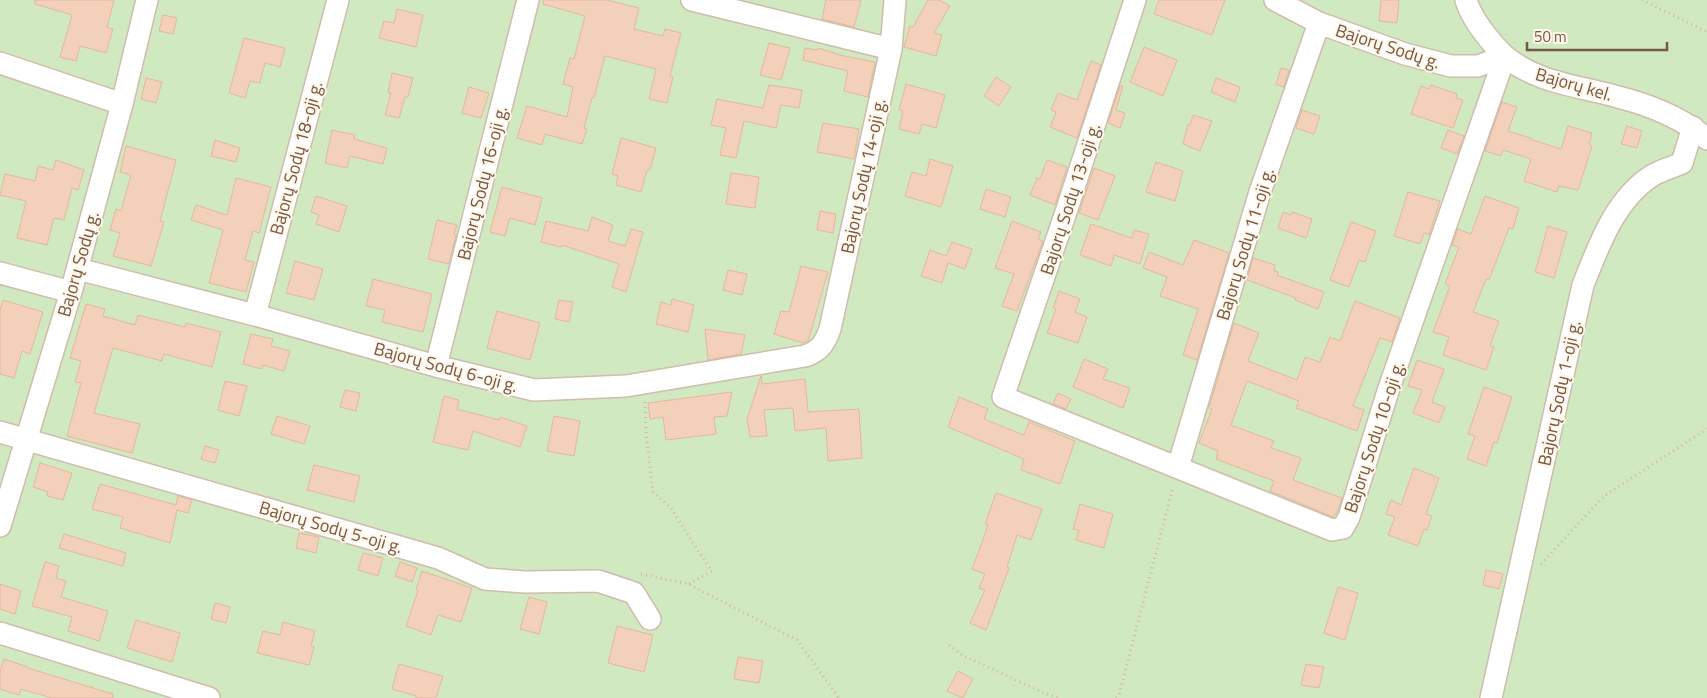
<svg xmlns="http://www.w3.org/2000/svg" width="1707" height="698" font-family="'Titillium Web',sans-serif">
<style>
.green{fill:#d1e9c0}
.building{fill:#f2d0b9;stroke:#e4b79a}
.lines{fill:none;stroke-linecap:round;stroke-linejoin:round}
.minor-casing{stroke:#cfbcac;stroke-width:24}
.path{stroke:#d6b49d;stroke-width:3;stroke-dasharray:1 4;stroke-linecap:butt}
.minor{stroke:#fff;stroke-width:21}
.labels{text-anchor:middle;dominant-baseline:central;stroke-width:4;stroke-linejoin:round;paint-order:stroke}
.street-label{font-size:18px;fill:#745848;stroke:#fff6e8}
</style>
<rect width="100%" height="100%" fill="#fcf2e2"/>
<path class="green" d="M0,0H1707V698H0Z"/>
<path class="building" d="M35,0H114L107,27L113,29L106,53L80,46L76,61L60,57L72,15L35,4Z
M543,0H607L639,8L634,29L663,36L665,29L681,33L670,76L673,77L667,103L649,99L656,69L605,56L594,98H592L584,128L587,129L582,144L545,134L542,145L517,138L527,106L567,117L573,87L563,84L570,58L574,59L585,16L543,4Z
M826,0H861L854,27L822,19Z
M928,0H939L950,6L934,33L942,35L936,56L904,47L910,26L913,27Z
M1159,0H1225L1212,35L1154,14Z
M1381,0H1399L1397,23L1379,21Z
M397,9L423,15L416,47L379,38L384,21L394,23Z
M163,15L177,18L173,34L159,31Z
M244,38L285,48L280,67L265,63L260,83L250,81L245,98L229,93Z
M769,43L790,48L781,80L760,75Z
M1144,47L1177,60L1163,96L1130,82Z
M805,48L817,50L818,48L844,56L875,62L868,97L844,91L848,71L803,60Z
M1091,61L1101,65L1077,138L1050,127L1056,112L1051,110L1058,93L1077,100Z
M1281,68L1289,70L1284,87L1276,84Z
M392,73L413,78L408,97H405L399,118L385,115L391,93H388Z
M996,77L1011,87L999,106L984,96Z
M146,78L162,82L156,103L141,99Z
M1216,78L1240,87L1235,102L1211,92Z
M906,84L945,95L936,128L922,124L919,134L899,129L903,111L899,110Z
M769,85L802,90L799,108L781,105L776,128L744,121L736,158L720,155L726,128L711,125L717,99L763,108Z
M1431,85L1457,94L1456,98L1463,100L1453,128L1411,114L1421,86L1429,89Z
M1120,86H1123L1116,110L1125,113L1120,128L1108,123Z
M469,87L489,93L481,118L462,113Z
M1502,102L1517,107L1508,131L1531,138L1530,139L1561,149L1568,126L1592,133L1589,145L1592,146L1578,190L1559,186L1557,192L1524,181L1531,159L1503,150L1501,156L1485,151Z
M1302,110L1320,116L1314,134L1296,128Z
M1193,115L1212,121L1200,151L1183,144L1188,124L1190,125Z
M823,123L859,129L854,159L817,152Z
M1627,126L1642,131L1637,148L1621,144Z
M332,130L355,135L354,139L387,148L383,164L350,156L347,168L325,163Z
M1448,130L1464,136L1457,154L1441,148Z
M621,138L656,148L650,170H647L641,192L616,185L618,176L612,174Z
M215,140L240,148L236,162L211,156Z
M126,146L176,160L160,221L164,222L151,266L113,256L120,233L110,230L116,209L121,211L131,175L120,172Z
M930,159L953,166L941,207L905,196L912,172L926,176Z
M56,160L84,170L78,190L72,188L64,220L54,218L47,245L17,238L26,201L0,195L5,174L35,181L38,166L53,170Z
M1047,160L1067,167L1055,205L1030,195L1037,178L1040,179Z
M1156,162L1183,171L1175,201L1146,192Z
M1094,168L1115,176L1098,220L1079,213Z
M731,173L759,177L755,208L726,204Z
M236,178L271,187L259,233L253,231L245,260L254,262L246,292L209,283L223,230L191,220L196,205L227,215Z
M502,187L542,198L535,225L510,218L505,236L490,232Z
M986,189L1011,197L1005,217L980,209Z
M1408,192L1440,201L1429,235L1424,233L1420,244L1394,236Z
M316,196L347,206L339,232L316,224L319,215L311,212Z
M1485,196L1519,208L1513,229L1509,228L1489,280L1486,279L1473,312L1499,321L1490,346L1494,347L1486,370L1443,355L1449,337L1433,332L1450,286L1445,284L1459,247L1452,245L1458,229L1471,234Z
M820,211L836,214L833,233L817,230Z
M1283,212L1291,215L1292,212L1312,219L1306,238L1278,228Z
M592,217L613,225L608,241L625,246L631,229L643,232L626,292L612,287L619,264L562,245L561,247L541,242L546,221L588,231Z
M437,220L457,225L454,234L456,235L449,264L428,259Z
M1012,221L1041,232L1038,239L1043,241L1017,311L1002,306L1014,274L995,268Z
M1351,222L1376,231L1365,262L1359,260L1349,287L1330,280Z
M1091,224L1132,238L1134,230L1149,234L1140,264L1114,255L1111,266L1080,255Z
M1548,226L1567,232L1554,278L1535,272Z
M1194,240L1229,253L1197,360L1183,355L1198,309L1160,296L1167,277L1143,268L1149,252L1183,265Z
M952,242L972,249L965,269L948,263L942,283L921,276L930,250L946,256Z
M1253,258L1275,265L1274,271L1278,272L1277,275L1324,292L1318,309L1295,300L1296,298L1247,280Z
M295,261L323,269L314,300L286,293Z
M801,266L828,272L808,341L803,343L774,334L781,311L789,312Z
M728,270L747,274L742,295L723,290Z
M373,279L432,294L423,332L382,322L385,310L366,306Z
M1059,291L1080,299L1075,312L1087,317L1078,343L1047,333L1056,309L1053,308Z
M672,299L694,305L688,332L656,324L661,302L671,305Z
M3,300L43,312L30,354L22,351L14,378L0,374V310Z
M559,300L573,302L569,322L555,319Z
M1355,301L1400,318L1392,342L1380,338L1353,406L1364,410L1357,431L1296,408L1299,401L1247,381L1231,425L1274,441L1271,448L1301,458L1293,480L1342,498L1337,512L1333,517L1270,491L1274,481L1216,459L1218,451L1199,443L1212,409L1209,408L1234,323L1259,333L1248,361L1297,380L1305,357L1320,362L1330,337L1340,341Z
M86,304L105,309L103,316L135,325L138,315L185,327L186,323L221,332L212,367L164,354L162,361L113,348L94,413L140,424L132,453L67,436L81,383L75,382L81,361L70,358Z
M497,311L540,323L530,360L487,348Z
M705,329L745,335L741,354L708,360Z
M251,334L273,339L271,346L290,351L284,371L263,365L262,369L243,364Z
M1084,359L1108,369L1103,379L1130,388L1123,408L1073,387Z
M1417,360L1444,369L1432,402L1445,407L1439,423L1413,413L1422,390L1408,386Z
M761,376L762,384L805,379L808,412L859,409L862,458L828,461L826,428L795,431L793,408L764,410L767,436L750,437L747,419Z
M225,381L247,386L239,416L218,410Z
M1484,387L1512,397L1497,443L1494,442L1486,466L1467,459L1475,436L1468,434Z
M345,390L360,393L356,411L340,407Z
M732,392L727,416L714,417L716,434L666,440L663,417L650,419L648,403Z
M1058,393L1071,399L1066,409L1053,404Z
M444,396L459,400L457,409L499,420L500,417L527,426L520,447L473,431L468,450L433,442Z
M959,397L988,409L984,419L1024,435L1029,422L1075,441L1060,484L1021,470L1024,459L948,427Z
M277,416L310,426L304,444L271,434Z
M554,416L580,421L574,456L547,451Z
M205,446L219,450L215,463L201,459Z
M40,463L72,473L63,500L47,496L48,492L33,487Z
M314,465L360,476L354,502L307,490Z
M1414,468L1439,478L1426,514L1432,516L1427,530L1424,529L1418,546L1388,535L1395,517L1386,514L1391,500L1401,505Z
M100,484L176,505L178,496L192,500L188,513L177,510L170,543L120,528L123,517L92,509Z
M996,493L1042,509L1031,540L1017,535L1007,567L1009,568L986,630L970,623L985,590L979,588L985,574L972,569L985,534L988,525L985,524Z
M1080,504L1113,514L1104,548L1076,540L1079,530L1073,529Z
M299,533L319,537L316,553L296,548Z
M64,534L126,553L123,566L59,548Z
M363,553L383,558L378,576L358,570Z
M45,562L59,566L56,578L66,581L61,597L108,611L99,641L68,631L72,617L32,606Z
M400,562L417,568L412,582L395,576Z
M1486,570L1503,574L1499,589L1483,585Z
M422,571L472,588L461,622L438,615L431,635L406,626L418,591L416,590Z
M0,584L21,591L15,614L0,609Z
M1338,587L1358,593L1345,640L1324,633Z
M529,597L547,602L539,634L520,629Z
M215,603L230,607L226,623L211,619Z
M136,620L180,633L172,662L127,648Z
M283,622L315,631L311,646L314,647L309,665L257,653L263,631L280,635Z
M617,626L653,635L644,672L608,663Z
M738,657L763,661L759,683L734,679Z
M4,659L28,667V668L113,694V698H52L21,689L19,695L0,689V672Z
M399,664L443,676L436,698H416V696L392,689Z
M1306,664L1324,667L1319,688L1301,685Z
M958,671L973,679L963,698L947,691Z"/>
<g class="lines">
<g class="minor-casing">
<path id="minor" d="M692,0L891,49
M1135,0L1067,209L1003,397L1332,530L1343,528L1349,517L1388,391L1505,56
M1275,0L1319,23L1405,54L1451,66H1478L1505,56
M1466,0C1470,14 1480,28 1489,39C1494,45 1499,51 1505,56C1536,83 1580,86 1618,97C1650,105 1682,118 1707,139
M0,63L122,104
M78,269L255,315L436,366L534,390L626,386L805,356C820,351 825,343 830,329L891,49L895,0
M0,273L71,292
M255,315L338,0
M436,366L528,0
M0,432L438,558L485,579L525,582L598,581L634,593L650,619
M1178,467L1260,192L1319,23
M0,526L71,292L122,104L147,0
M0,633L209,698
M1491,698L1583,285C1599,245 1615,199 1653,175C1662,170 1673,167 1682,163L1693,127"/>
</g>
<path class="path" d="M1642,0L1707,32
M645,402L646,433L653,492L671,508L693,543L712,571L689,584
M1541,564L1604,496L1707,429
M641,574L688,584L797,640L839,698
M949,645L962,655L1044,693L1059,698
M1116,698L1119,695L1173,487"/>
<use href="#minor" class="minor"/>
</g>
<g class="labels">
<g class="street-label">
<text transform="translate(1388 46) rotate(18)">Bajorų Sodų g.</text>
<text transform="translate(1574 84) rotate(16)">Bajorų kel.</text>
<text transform="translate(296 158) rotate(-75)">Bajorų Sodų 18-oji g.</text>
<text transform="translate(863 176) rotate(-78)">Bajorų Sodų 14-oji g.</text>
<text transform="translate(482 183) rotate(-76)">Bajorų Sodų 16-oji g.</text>
<text transform="translate(1070 199) rotate(-72)">Bajorų Sodų 13-oji g.</text>
<text transform="translate(1245 244) rotate(-73)">Bajorų Sodų 11-oji g.</text>
<text transform="translate(78 264) rotate(-74)">Bajorų Sodų g.</text>
<text transform="translate(446 367) rotate(15)">Bajorų Sodų 6-oji g.</text>
<text transform="translate(1559 393) rotate(-78)">Bajorų Sodų 1-oji g.</text>
<text transform="translate(1374 437) rotate(-72)">Bajorų Sodų 10-oji g.</text>
<text transform="translate(331 527) rotate(16)">Bajorų Sodų 5-oji g.</text>
</g>
</g>
<path d="M1527 42v8h140v-8" fill="none" stroke="#745848" stroke-width="2.5"/>
<text x="1534" y="42" font-size="15" fill="#745848" stroke="#fff6e8" stroke-width="4" paint-order="stroke">50 m</text>
</svg>
